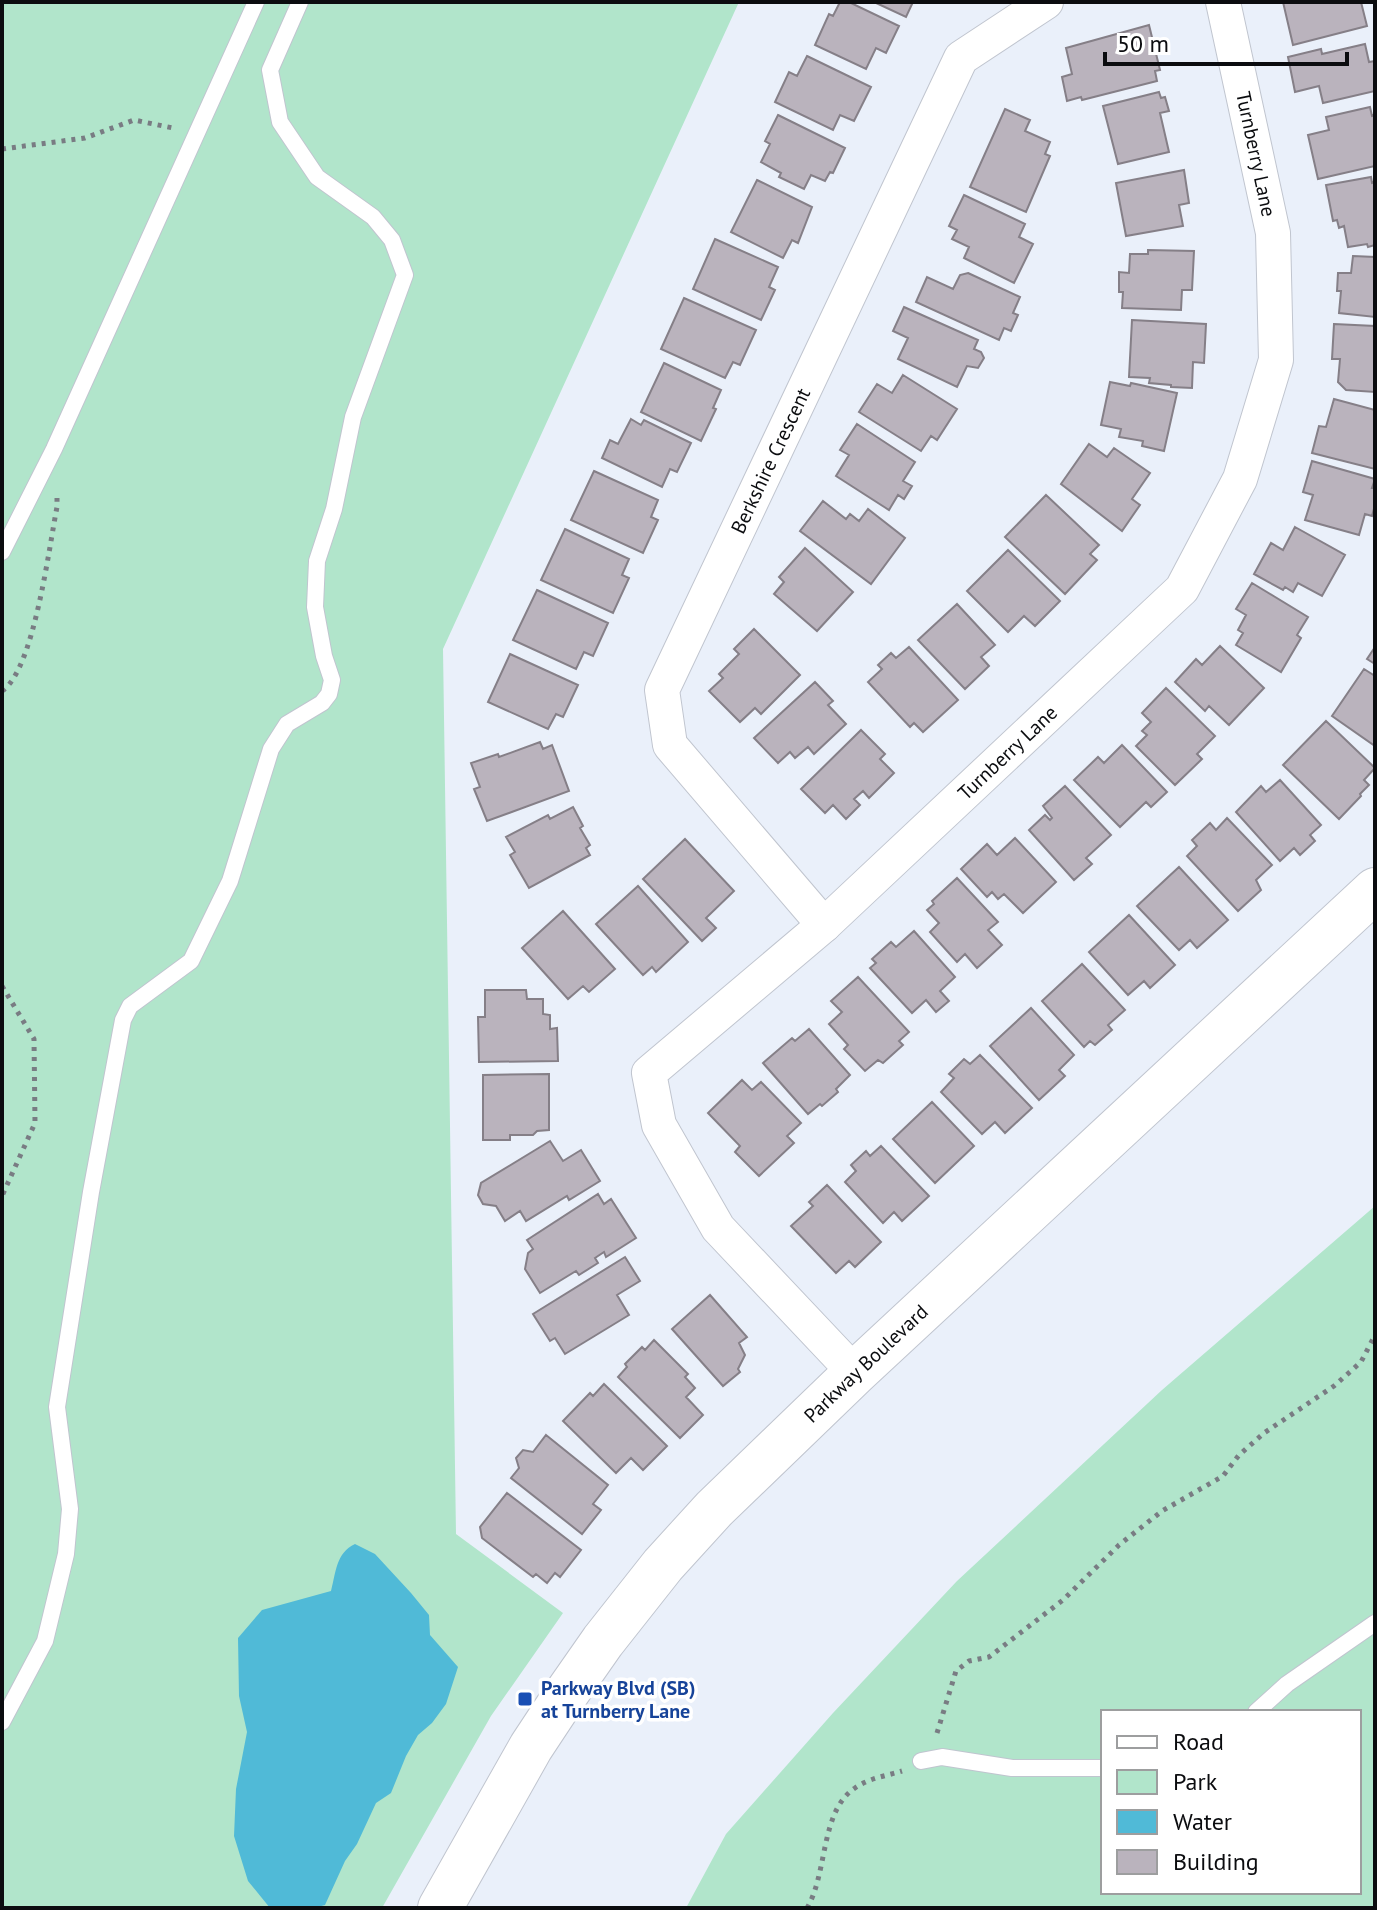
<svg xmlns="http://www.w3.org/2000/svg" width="1377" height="1910" font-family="'PT Sans',sans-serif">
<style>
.green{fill:#b1e5cb;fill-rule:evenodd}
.water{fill:#50bad7}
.building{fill:#bab3bd;stroke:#857f87;stroke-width:2}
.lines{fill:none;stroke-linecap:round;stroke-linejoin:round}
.lane-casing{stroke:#c0c5cf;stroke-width:18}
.street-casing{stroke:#c0c5cf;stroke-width:36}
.secondary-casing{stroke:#c0c5cf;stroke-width:46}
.path{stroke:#797c83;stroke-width:5;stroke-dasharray:4 6;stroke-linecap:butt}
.lane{stroke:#fff;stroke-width:16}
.street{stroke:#fff;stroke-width:34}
.secondary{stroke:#fff;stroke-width:44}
.transit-dot{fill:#1a4fb4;stroke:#fff;stroke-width:3}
.labels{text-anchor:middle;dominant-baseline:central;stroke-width:7;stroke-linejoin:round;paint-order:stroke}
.street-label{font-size:20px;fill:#0b0c0f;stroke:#fff}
.transit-label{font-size:20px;font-weight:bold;fill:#164399;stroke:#fff;text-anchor:start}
</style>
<rect width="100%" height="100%" fill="#eaf0fa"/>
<path class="green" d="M2,2H739L443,649L456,1534L563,1613L491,1716L382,1908H2Z
M1375,1206V1908H686L726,1834L833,1713L957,1581L1162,1390ZM1103,1712H1359V1892H1103Z"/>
<path class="water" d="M355,1544L375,1554L411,1593L429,1615L430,1635L458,1667L446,1704L432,1723L418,1735L406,1756L391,1793L376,1803L357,1844L345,1861L325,1905L314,1908H270L248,1881L234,1836L236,1789L247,1732L239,1696L238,1638L262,1610L331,1591C336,1572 336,1553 355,1544Z"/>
<path class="building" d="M840,2H849L899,26L886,53L876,48L866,69L815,45L829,14L833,16Z
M874,2H913L906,17Z
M1283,2H1361L1367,26L1293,45Z
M1149,25L1160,70L1155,71L1157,81L1082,100L1081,97L1067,101L1062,77L1072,74L1066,48Z
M1365,44L1369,62L1375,61V91L1323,103L1319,86L1295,92L1288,57L1321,49L1322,54Z
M807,56L871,87L854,121L840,115L833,130L775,102L789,72L797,76Z
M1159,92L1161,98L1165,97L1169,111L1160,113L1169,152L1118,164L1103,106Z
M1370,107L1372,116L1375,115V166L1318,179L1308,135L1329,130L1326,117Z
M1005,109L1030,120L1025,131L1050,142L1045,154L1050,156L1026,212L970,187Z
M778,115L845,148L833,173L830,172L825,181L811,175L804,189L779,177L781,173L761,162L770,144L765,141Z
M1184,170L1189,203L1179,205L1183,226L1126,236L1116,183Z
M1371,177L1372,183L1375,182V245L1368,247L1367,244L1348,247L1344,226L1339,228L1337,220L1333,221L1326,185Z
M757,180L812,207L798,243L792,240L783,258L731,232Z
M964,195L1025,224L1019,237L1033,244L1014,283L964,258L969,247L952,239L957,230L949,226Z
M715,239L778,267L769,287L775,290L761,320L693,289Z
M1148,250L1194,251L1192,290H1182L1181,310L1122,308L1123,292H1119V272L1129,273L1130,254H1148Z
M1353,256L1375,257V317L1339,313L1341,291H1337L1338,273H1351Z
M968,273L1020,297L1013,313L1018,315L1011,331L1004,328L999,340L916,302L927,277L953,289L960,275Z
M684,298L756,330L740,365L733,362L725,378L661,349Z
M904,307L978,340L974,349L981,352L984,358L978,368L967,366L957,387L898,359L908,338L893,331Z
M1132,320L1206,324L1204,363L1193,362L1192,388L1171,387V385L1149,383L1150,378L1129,377Z
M1334,324L1375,326V392L1346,390L1338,382L1340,359H1332Z
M664,363L721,390L713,408L716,409L701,441L641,412Z
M903,375L957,409L937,440L931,436L921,451L859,412L877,384L892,393Z
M1110,382L1130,386L1131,383L1177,393L1164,451L1142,446L1143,441L1119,437L1121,429L1101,425Z
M1334,399L1375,410V469L1312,453L1319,426L1326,427Z
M631,419L641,425L644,420L691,443L677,472L670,469L662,487L602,458L610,440L618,444Z
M857,424L915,462L903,481L912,486L904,499L898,495L889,510L836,476L849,455L840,450Z
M1089,444L1107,457L1114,448L1150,473L1132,499L1140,505L1122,531L1061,484Z
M1312,461L1375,479L1372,488H1375V505L1372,516L1365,514L1359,535L1305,520L1313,495L1303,492Z
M594,471L658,500L651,517L658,520L643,553L571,520Z
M1046,495L1099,545L1090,554L1097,560L1065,594L1005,537Z
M823,501L846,519L850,514L859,521L868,509L905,538L871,584L800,531Z
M1295,527L1345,555L1322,596L1298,583L1293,592L1285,587L1283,590L1254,574L1271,543L1283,550Z
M565,529L629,559L622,575L629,578L613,613L541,580Z
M805,548L853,592L817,631L774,594L784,582L779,577Z
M1008,550L1060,601L1035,626L1024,616L1008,632L967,591Z
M1252,583L1308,617L1297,635L1301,638L1281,672L1236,645L1243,633L1238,630L1246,615L1236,609Z
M537,590L608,623L593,656L584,652L576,669L513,640Z
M957,604L995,645L981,657L989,666L965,689L918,640Z
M754,629L800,675L761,714L755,708L740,722L709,691L723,678L719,674L739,654L734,649Z
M1220,646L1264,688L1229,725L1209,706L1205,711L1175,682L1196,659L1202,665Z
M909,647L958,700L923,732L914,723L910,727L868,682L882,669L878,665L891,653L896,658Z
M1375,647V664L1367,659Z
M510,654L578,685L563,717L556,714L548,729L488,702Z
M1364,669L1375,676V746L1332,716Z
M815,682L833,701L828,705L846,724L814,754L808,747L795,758L790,752L778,763L754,738Z
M1166,688L1215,736L1197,754L1202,759L1175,785L1136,746L1147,735L1142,731L1151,722L1142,713Z
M1326,721L1375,768L1364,780L1369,785L1360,794L1361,796L1339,819L1283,765Z
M861,730L885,754L880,759L894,773L869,798L863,791L854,799L860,805L846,819L833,805L825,813L801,789Z
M540,742L543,749L552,745L569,791L487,821L474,789L480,787L471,763L498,754L499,757Z
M1122,745L1167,792L1151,807L1146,802L1120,827L1074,780L1098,757L1104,763Z
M1280,780L1321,825L1310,835L1315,841L1300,855L1294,848L1280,861L1236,812L1261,786L1266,792Z
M1065,786L1111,835L1086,858L1092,864L1074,880L1029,830L1045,815L1050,820L1052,818L1043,806Z
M573,807L583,826L580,828L590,845L586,848L590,855L529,888L510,855L515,852L506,837L548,815L550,819Z
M1227,818L1272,865L1256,880L1261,890L1238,911L1187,856L1197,846L1192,840L1210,823L1216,830Z
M1015,838L1056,882L1023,913L1004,894L998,899L992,892L987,897L961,869L987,844L997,855Z
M685,839L734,891L706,918L716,928L702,941L643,879Z
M1179,867L1228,920L1197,948L1190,940L1179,950L1137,906Z
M957,878L998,922L988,930L1002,945L977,968L965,954L957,962L930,932L939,923L927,910L934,904L932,901Z
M638,886L688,942L656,972L652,967L643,975L596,924Z
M563,911L615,969L589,992L583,986L568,999L522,948Z
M1129,915L1175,965L1150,988L1144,981L1128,995L1089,952Z
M914,931L955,977L940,991L949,1001L936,1012L926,1000L912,1013L870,968L876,963L872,959L891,942L896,947Z
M1082,964L1125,1010L1108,1025L1112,1030L1095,1045L1090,1041L1084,1047L1042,1001Z
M858,977L909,1032L899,1041L903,1045L883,1063L878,1060L865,1071L844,1049L848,1045L829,1024L842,1012L831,1001Z
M485,990H526L527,999H543V1014L550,1015V1029L557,1028L558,1061L479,1062L478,1017H485Z
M1031,1008L1074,1055L1059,1070L1065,1076L1039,1100L990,1046Z
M809,1029L850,1075L836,1089L838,1092L822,1106L820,1104L808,1114L763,1063L792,1038L795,1041Z
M980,1055L1032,1108L1005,1133L995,1122L982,1134L941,1092L954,1078L949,1074L964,1059L970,1064Z
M549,1074V1130L537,1131L533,1135H510V1140H483V1075Z
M742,1080L752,1090L761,1082L801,1123L787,1136L794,1143L759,1176L735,1152L740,1146L708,1113Z
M932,1102L974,1146L935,1183L893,1139Z
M550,1141L563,1161L581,1150L600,1181L569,1200L567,1196L526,1221L520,1211L505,1221L496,1206L483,1204L478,1195L481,1183Z
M881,1146L929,1196L902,1221L894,1212L883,1223L845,1182L856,1171L851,1165L866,1151L870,1156Z
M827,1185L881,1242L855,1267L849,1261L836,1273L791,1226L813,1206L809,1202Z
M598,1194L604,1204L611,1199L636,1238L606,1257L604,1252L595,1258L598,1263L579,1275L576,1271L540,1293L525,1269L528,1253L533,1249L527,1240Z
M625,1257L640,1281L617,1295L629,1315L565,1354L555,1338L550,1341L533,1314Z
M710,1295L747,1337L739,1343L745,1355L738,1369L740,1372L723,1386L672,1329Z
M654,1340L688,1374L685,1377L695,1388L686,1397L703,1415L680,1438L618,1377L627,1367L625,1364L642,1347L645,1350Z
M604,1384L667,1446L643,1470L631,1458L616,1473L563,1421L590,1393L593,1396Z
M546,1435L608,1485L593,1504L601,1510L582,1534L511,1478L519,1468L516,1458L523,1450L533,1452Z
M507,1493L581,1550L560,1577L555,1573L547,1583L536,1574L533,1577L482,1538L480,1527Z"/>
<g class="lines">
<g class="lane-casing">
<path id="lane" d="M2,552L54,449L256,2
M1256,1712L1287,1684L1375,1623
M2,1722L45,1641L66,1554L70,1509L57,1407L91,1192L123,1020L130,1006L191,961L230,881L271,749L287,724L322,703L329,694L332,680L324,656L315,607L317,561L334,509L353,417L405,275L392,240L373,217L317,177L280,122L270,70L300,2
M921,1761L942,1757L1012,1768H1103"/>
</g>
<g class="street-casing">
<g id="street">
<path id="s1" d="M824,925L670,745L662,690L961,58L1046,2"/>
<path id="s2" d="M855,1373L718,1228L659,1125L649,1073L824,925L1182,589L1240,479L1276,360L1273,233L1223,2"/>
</g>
</g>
<g class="secondary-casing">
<g id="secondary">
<path id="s3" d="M440,1908L531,1747L566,1694L603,1641L663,1565L714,1509L855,1373L1375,890"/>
</g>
</g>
<path class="path" d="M2,149L85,138L134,120L173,128
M2,691C34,670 49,547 57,507V498
M2,986L34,1039L35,1123L2,1196
M937,1733L956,1671L969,1661L989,1657L1063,1600L1119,1545L1162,1511L1223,1476L1239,1455L1264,1433L1334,1386L1361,1362L1375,1335
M807,1908C828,1873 820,1811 855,1788C869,1778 886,1776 902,1771"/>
<use href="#lane" class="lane"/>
<use href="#street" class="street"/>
<use href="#secondary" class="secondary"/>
</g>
<rect class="transit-dot" x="517" y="1691" width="16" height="16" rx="4"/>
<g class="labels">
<g class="street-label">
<text transform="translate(1256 154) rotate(78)">Turnberry Lane</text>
<text stroke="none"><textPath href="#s1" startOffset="546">Berkshire Crescent</textPath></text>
<text stroke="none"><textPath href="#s2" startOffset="852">Turnberry Lane</textPath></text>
<text stroke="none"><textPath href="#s3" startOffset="696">Parkway Boulevard</textPath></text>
</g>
<g class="transit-label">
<text x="541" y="1688">Parkway Blvd (SB)<tspan x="541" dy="23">at Turnberry Lane</tspan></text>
</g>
</g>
<rect width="1377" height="1910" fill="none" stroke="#0b0c0f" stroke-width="8"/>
<rect x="1101" y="1710" width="260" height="184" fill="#ffffff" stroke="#9d9e9f" stroke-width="2"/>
<rect x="1117" y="1736" width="40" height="12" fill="#ffffff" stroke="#9d9e9f" stroke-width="2"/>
<text x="1173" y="1750" font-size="24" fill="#0b0c0f">Road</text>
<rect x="1117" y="1770" width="40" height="24" fill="#b1e5cb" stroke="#9d9e9f" stroke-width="2"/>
<text x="1173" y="1790" font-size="24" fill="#0b0c0f">Park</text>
<rect x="1117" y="1810" width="40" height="24" fill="#50bad7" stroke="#9d9e9f" stroke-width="2"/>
<text x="1173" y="1830" font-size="24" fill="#0b0c0f">Water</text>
<rect x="1117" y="1850" width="40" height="24" fill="#bab3bd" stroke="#9d9e9f" stroke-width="2"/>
<text x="1173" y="1870" font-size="24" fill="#0b0c0f">Building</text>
<path d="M1105 52v12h242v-12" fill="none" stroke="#0b0c0f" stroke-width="4"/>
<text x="1117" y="52" font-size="24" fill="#0b0c0f" stroke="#ffffff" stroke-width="6" paint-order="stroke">50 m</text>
</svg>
